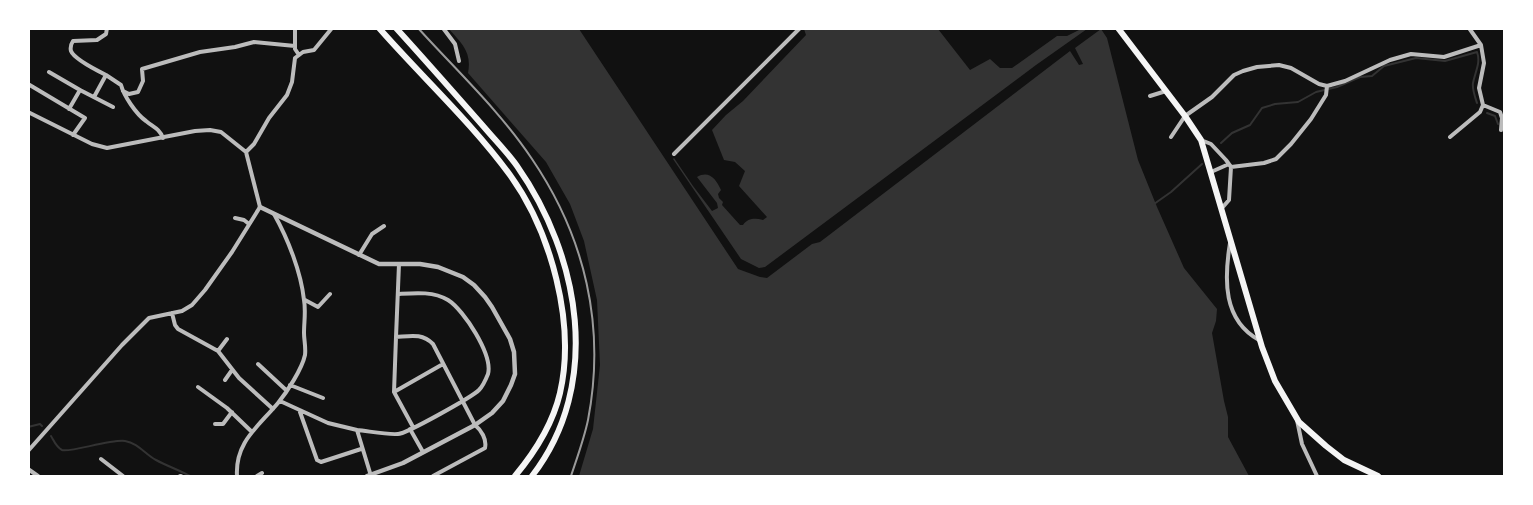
<svg xmlns="http://www.w3.org/2000/svg" width="1533" height="505" font-family="Lato,sans-serif">
<style>
.water{fill:#333}
.lines{fill:none;stroke-linecap:round;stroke-linejoin:round}
.stream{stroke:#333;stroke-width:2}
.minor{stroke:#bcbcbc;stroke-width:4}
.tertiary{stroke:#bcbcbc;stroke-width:4.5}
.primary{stroke:#f5f5f5;stroke-width:6}
.trunk{stroke:#f5f5f5;stroke-width:6}
.rail{stroke:#9a9a9a;stroke-width:2}
</style>
<rect width="100%" height="100%" fill="#111"/>
<path class="water" d="M449,29H579L738,269L760,277L767,278L812,244L820,242L1070,51L1079,65L1083,64L1075,48L1101,29L1107,38L1138,160L1157,207L1184,268L1217,309L1216,321L1212,333L1224,401L1228,417V437L1249,476H579L593,429L600,365L597,300L584,241L570,204L546,162L468,73C472,52 462,44 449,29Z
M804,29H938L970,70L990,59L1000,68H1012L1057,36H1067L1081,29H1087L1036,65L765,267L759,268L741,259L673,159L674,158L693,186L712,211L718,208L717,203L697,177C709,170 716,179 721,190L718,194L719,198L723,202L722,205L740,225H743C748,218 755,218 763,220L767,217L739,186L745,171L735,162L724,160L712,130L726,115L743,101L806,35Z"/>
<g class="lines">
<path class="stream" d="M1487,113L1495,116L1498,124
M1221,143L1232,133L1250,125L1262,108L1275,104L1298,102L1316,92L1337,87L1360,77L1372,76L1384,66L1416,58L1445,61L1477,52C1481,63 1475,72 1473,83C1472,89 1475,97 1477,103
M1154,204L1171,192L1202,164
M28,427L40,424L42,426
M51,436C54,441 56,447 62,450C69,453 111,439 125,441C138,443 145,454 156,460C167,466 179,470 190,476"/>
<path class="minor" d="M295,28V49L299,55
M443,28L455,44L459,61
M1481,45L1484,63L1479,88L1483,105L1500,112L1502,118L1501,130
M49,72L80,90L69,109
M106,75L121,85C124,96 136,114 146,121C153,127 159,128 163,138
M28,84L85,118L73,135
M80,90L113,107
M123,91L129,94L138,92L143,81L142,69L200,52L235,47L254,42L295,46
M1150,96L1166,91
M94,97L106,75C98,71 74,59 71,51C70,47 71,44 73,41L97,40L106,34L107,28
M28,112L92,144L107,148L195,131L210,130L221,132L246,152L260,207L232,252L205,290L192,305L182,311L149,318L122,345L28,451
M1171,137L1185,116L1212,97L1234,75L1243,71L1257,67L1279,65L1291,68L1319,84L1327,86L1345,81L1390,60L1411,54L1444,57L1481,45L1469,28
M1450,137L1480,112L1483,105
M1201,140L1211,144L1226,160L1231,167L1229,200L1222,208
M246,152L254,144L269,118L287,95L292,82L295,58L303,52L314,50L332,28
M674,154L800,28
M1231,167L1264,163L1276,159L1291,144L1311,119L1326,95L1327,86
M1211,172L1229,164
M235,218L244,220L249,224
M1230,243C1224,280 1223,320 1259,340
M359,255L372,234L384,226
M399,264L396,337C411,336 422,333 433,344L475,425C481,430 487,439 485,448L433,476
M305,300L318,307L330,294
M172,313L175,325L178,329L218,351L239,378L273,409
M396,337L394,392L443,364
M218,351L227,339
M258,364L286,390
M225,380L232,370
M290,385L323,398
M198,387L227,408L252,432
M394,392L413,427
M280,401L328,423L357,430L371,476
M300,412L317,460L321,462L361,449
M1297,420L1302,444L1317,476
M215,424H223L232,412
M410,429L423,452
M357,430C368,431 387,435 398,434C406,434 472,397 479,390C483,386 486,379 488,374C493,355 464,310 448,300C433,291 414,293 398,294
M101,459L123,476
M28,469L38,476
M180,476H181
M237,476C235,442 258,427 278,403C287,392 302,369 305,355C306,347 304,340 304,333C304,322 306,311 304,300C301,272 288,239 274,214
M257,476L262,473"/>
<path class="tertiary" d="M260,207L379,264H420L438,267L463,277L474,285L485,297L492,307L510,339L514,352L515,374L511,385L503,401L492,413L475,425L403,463L367,476"/>
<path class="primary" d="M1118,28L1185,116L1201,140L1262,347L1275,381L1299,422L1326,446L1344,460L1378,476"/>
<path class="trunk" d="M379,28C422,77 472,123 510,175C551,232 576,323 560,393C553,423 535,452 515,476
M396,28C426,61 455,94 484,127C495,140 507,152 517,166C580,256 603,384 532,476"/>
<path class="rail" d="M418,28C457,71 500,111 532,159C585,237 606,326 588,420C584,439 577,458 571,476"/>
</g>
<rect width="1533" height="505" fill="none" stroke="#ffffff" stroke-width="60"/>
</svg>
